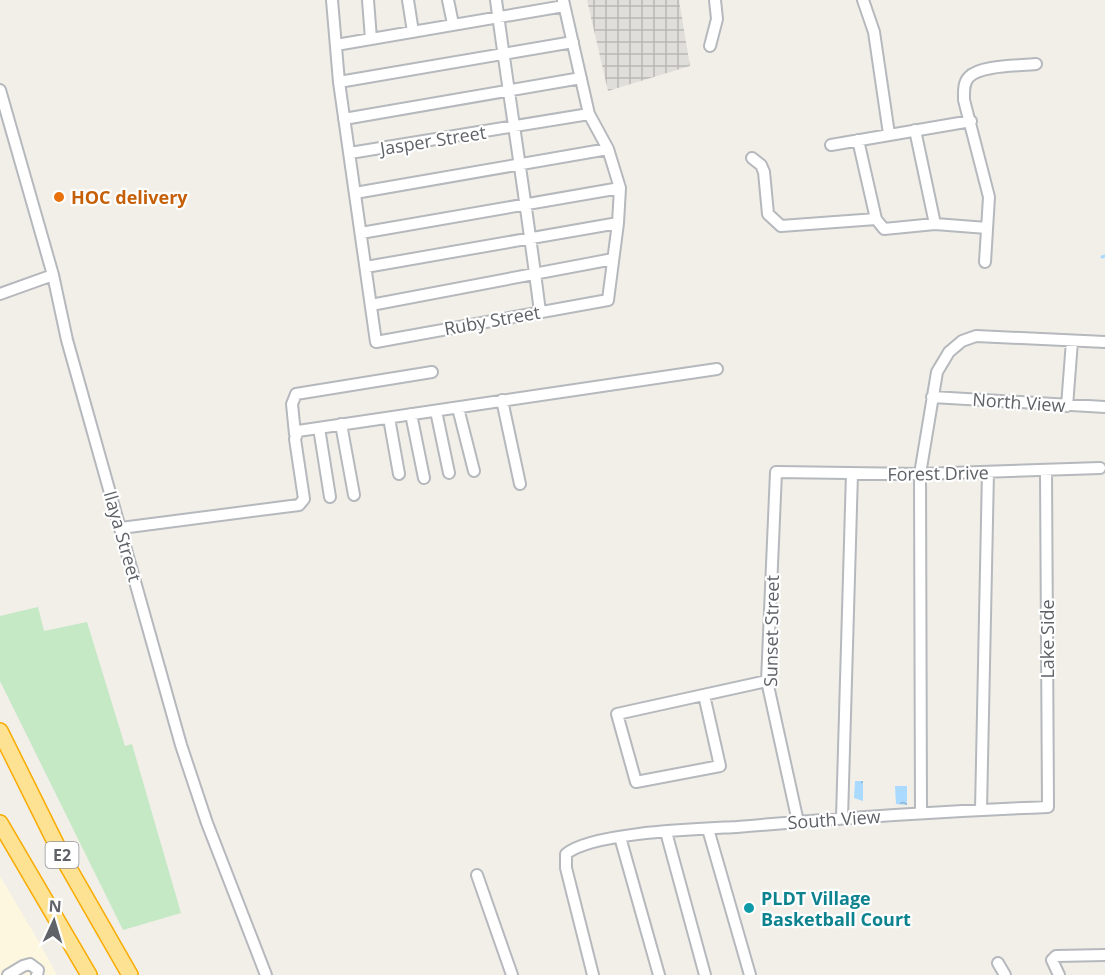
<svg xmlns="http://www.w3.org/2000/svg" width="1105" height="975" font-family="'Open Sans',sans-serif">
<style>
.commercial{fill:#fef7e0}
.industrial{fill:url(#industrial-grid)}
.green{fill:#c5e8c5}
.water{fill:url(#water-ripples)}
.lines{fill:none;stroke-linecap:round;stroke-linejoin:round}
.stream{stroke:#aadaff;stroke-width:3}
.minor-casing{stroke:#b5b8bc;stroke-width:14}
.highway-casing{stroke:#f9ab00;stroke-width:18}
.minor{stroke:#fff;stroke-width:10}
.highway{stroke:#fde293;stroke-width:15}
.food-dot{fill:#e8710a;stroke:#fff;stroke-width:2}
.culture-dot{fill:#0f9aa8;stroke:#fff;stroke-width:2}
.labels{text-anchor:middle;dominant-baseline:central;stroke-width:4.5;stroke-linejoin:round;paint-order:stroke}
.shield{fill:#fff;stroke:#8f9295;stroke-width:1.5}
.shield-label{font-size:16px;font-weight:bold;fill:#5f6368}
.street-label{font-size:18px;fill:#5f6368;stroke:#fff}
.food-label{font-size:18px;font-weight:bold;fill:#c56008;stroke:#fff;text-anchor:start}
.culture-label{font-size:18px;font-weight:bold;fill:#0d838f;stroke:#fff;text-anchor:start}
</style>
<defs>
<pattern id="industrial-grid" width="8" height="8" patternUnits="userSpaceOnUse" patternTransform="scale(1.5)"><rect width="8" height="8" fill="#e0deda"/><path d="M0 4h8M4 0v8" fill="none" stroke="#b9b8b5"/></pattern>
<pattern id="water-ripples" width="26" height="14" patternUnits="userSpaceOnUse" patternTransform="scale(1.5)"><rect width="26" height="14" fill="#aadaff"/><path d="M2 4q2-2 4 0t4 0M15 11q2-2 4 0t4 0" fill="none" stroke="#8eb4d2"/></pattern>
</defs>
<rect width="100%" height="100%" fill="#f1efe8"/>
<path class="commercial" d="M0,876L39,942L57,975H0Z"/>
<path class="industrial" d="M587,0H679L690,66L608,91Z"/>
<path class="green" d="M38,607L44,631L87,622L125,746L132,744L181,913L123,930L0,681V616Z"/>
<path class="water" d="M855,781H863V801L854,798Z
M895,786H907V805L896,804Z"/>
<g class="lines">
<path class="stream" d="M1102,257L1105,256"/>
<g class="minor-casing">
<path id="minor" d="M332,0L339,82L376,342L608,300L618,223L620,188L608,149L589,114L563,0
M368,0L371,39
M408,0L413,32
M448,0L453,24
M496,0C510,104 527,207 540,312
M863,0L874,32L889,134
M336,45L564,6
M710,46L717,19L715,0
M339,82L573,42
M0,90L53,275L67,340L181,745L207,823L266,975
M344,119L581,78
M915,130L935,224
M858,140L876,219L884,229L935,224L987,228
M831,145L971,121
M350,153L589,114
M752,158L761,165L764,172L768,214L781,226L876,219
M355,193L608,149
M361,233L620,188
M985,262L989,197L964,100C964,92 963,83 969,77C980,65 1019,66 1036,64
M366,267L618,223
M0,294L53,275
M371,305L613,259
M932,397L1105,407
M502,400L520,484
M1067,406L1072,341
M458,408L474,471
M436,411L449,473
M411,414L424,478
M389,418L399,474
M341,424L354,495
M319,428L330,497
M295,434L292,404L296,394L432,372
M121,528L299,505L304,499L295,439L298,431L717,369
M704,695L720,766L636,782L617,714L767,681
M981,810L988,472
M921,813L920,474L937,372L949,352L962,341L976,336L1105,342
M842,818L852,473
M798,822L767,681L776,472L920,474L1100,468
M708,829L750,975
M666,832L705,975
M620,837L659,975
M477,875L512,975
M998,963L1005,975
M8,975L23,966L30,964L38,970L37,975
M593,975L566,868V854C592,832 700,829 737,827C840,818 944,811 1048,807L1046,471
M1059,975L1052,960L1056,956L1105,955"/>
</g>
<g class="highway-casing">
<path id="highway" d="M0,731L63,858L130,975
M0,823L89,975"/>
</g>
<use href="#minor" class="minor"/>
<use href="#highway" class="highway"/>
</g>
<circle class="food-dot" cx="59" cy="197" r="6"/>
<circle class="culture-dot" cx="749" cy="908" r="6"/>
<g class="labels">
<rect class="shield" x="45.5" y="842" width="33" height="26" rx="4.5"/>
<g class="shield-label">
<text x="62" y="855">E2</text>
</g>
<g class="street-label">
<text transform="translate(433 140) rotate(-9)">Jasper Street</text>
<text transform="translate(492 320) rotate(-10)">Ruby Street</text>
<text transform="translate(1019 402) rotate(4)">North View</text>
<text transform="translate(938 473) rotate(-1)">Forest Drive</text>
<text transform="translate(123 536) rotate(74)">Ilaya Street</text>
<text transform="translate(771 631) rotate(-89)">Sunset Street</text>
<text transform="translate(1047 639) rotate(-90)">Lake Side</text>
<text transform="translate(834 819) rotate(-4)">South View</text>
</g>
<g class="food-label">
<text x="71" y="197">HOC delivery</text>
</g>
<g class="culture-label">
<text x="761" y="898">PLDT Village<tspan x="761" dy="21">Basketball Court</tspan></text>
</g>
</g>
<g transform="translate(54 921) rotate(4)" stroke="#ffffff" stroke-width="4.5" paint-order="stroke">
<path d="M0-4.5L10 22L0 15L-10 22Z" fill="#5f6368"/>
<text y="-9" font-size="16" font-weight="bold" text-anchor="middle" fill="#5f6368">N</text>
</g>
</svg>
